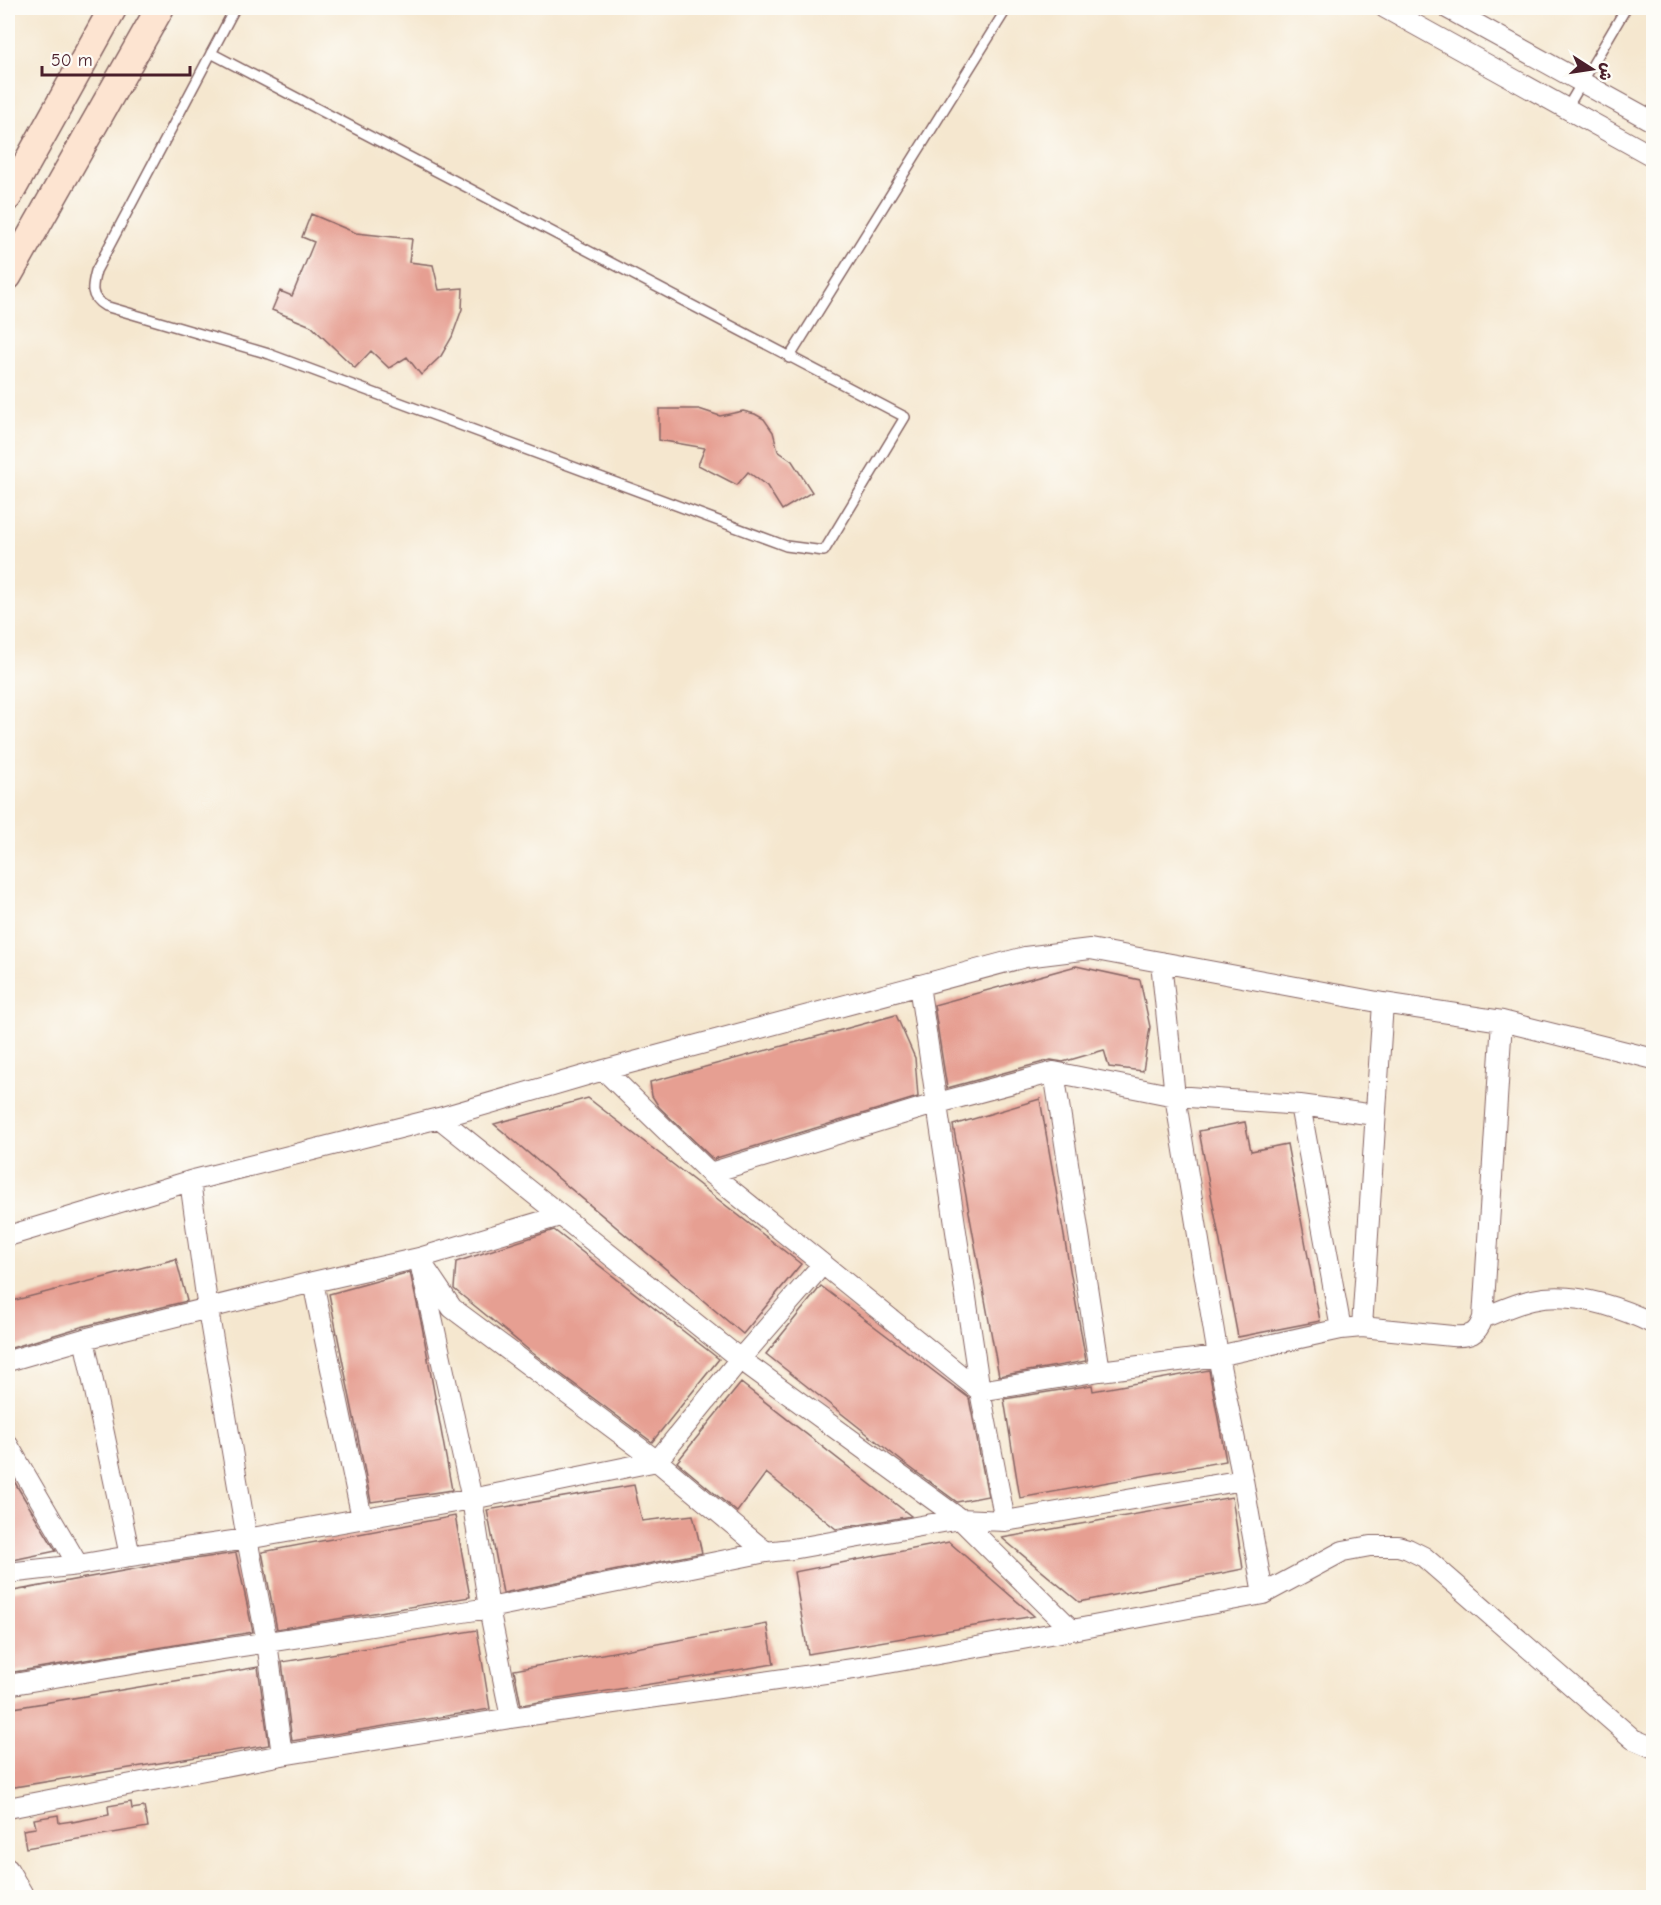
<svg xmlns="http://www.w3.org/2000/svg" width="1661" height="1905" font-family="'Comic Neue','Playpen Sans Arabic',sans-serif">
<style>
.building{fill:#e69f92}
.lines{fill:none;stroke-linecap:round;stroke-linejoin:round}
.lane-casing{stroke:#866564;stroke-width:12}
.street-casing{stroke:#866564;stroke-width:22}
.secondary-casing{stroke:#866564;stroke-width:30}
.lane{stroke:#fff;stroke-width:9}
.street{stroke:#fff;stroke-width:20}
.secondary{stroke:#fde4d1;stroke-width:27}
</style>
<rect width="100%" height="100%" fill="#fdfcf7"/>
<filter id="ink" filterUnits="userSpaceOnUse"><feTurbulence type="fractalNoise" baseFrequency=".0167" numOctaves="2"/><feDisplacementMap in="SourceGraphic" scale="12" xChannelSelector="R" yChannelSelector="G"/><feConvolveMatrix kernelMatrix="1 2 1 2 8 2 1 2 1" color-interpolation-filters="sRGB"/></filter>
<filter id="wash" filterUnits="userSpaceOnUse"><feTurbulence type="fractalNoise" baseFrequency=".008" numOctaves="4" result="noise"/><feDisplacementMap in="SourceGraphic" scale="24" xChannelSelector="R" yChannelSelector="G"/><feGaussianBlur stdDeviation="1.35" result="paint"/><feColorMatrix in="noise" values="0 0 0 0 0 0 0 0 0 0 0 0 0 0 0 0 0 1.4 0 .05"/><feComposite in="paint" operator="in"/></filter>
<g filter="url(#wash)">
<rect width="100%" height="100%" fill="#f5e7cf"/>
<g id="blocks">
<path class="building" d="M311,214L356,233L412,239L409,262L433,265L439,290L463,288L462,309L452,337L441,356L421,375L407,357L389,368L371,351L355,368L311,326L272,310L280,291L292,296L314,242L302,237Z
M659,409H699L720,416L743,411L755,414L764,419L773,432L778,451L792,461L812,492L782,510L767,486L748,472L737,485L698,465L705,448L659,440Z
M1076,966L1140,980L1150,1027L1143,1071L1109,1067L1104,1050L1063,1062L1051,1060L947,1088L934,1005Z
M896,1015L915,1058L918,1097L713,1159L659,1107L652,1096L650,1082Z
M588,1098L801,1264L743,1334L494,1124Z
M1040,1099L1086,1361L999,1376L953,1125Z
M1245,1122L1251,1151L1287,1144L1320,1321L1238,1337L1199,1131Z
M554,1230L719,1359L652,1442L530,1351L454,1289L456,1262Z
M176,1259L187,1301L81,1327L8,1349V1302Z
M410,1272L422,1326L452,1490L371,1502L329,1294Z
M821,1286L969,1398L988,1496L957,1502L904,1463L766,1354Z
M1209,1370L1226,1461L1020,1498L1004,1399L1092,1385L1093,1391Z
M741,1383L911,1516L836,1529L766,1473L737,1512L677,1462Z
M8,1471L33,1513L56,1551L8,1561Z
M634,1485L642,1521L693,1515L702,1553L503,1593L487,1510Z
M1232,1497L1243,1569L1079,1602L1002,1538Z
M455,1516L470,1597L277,1629L262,1552Z
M949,1542L1034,1616L808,1654L794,1572Z
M236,1553L253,1632L8,1673V1592L167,1563Z
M767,1624L774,1664L521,1705L514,1670Z
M477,1630L490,1709L292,1741L282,1662Z
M258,1667L269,1745L8,1788V1709Z
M131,1802L132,1809L144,1807L148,1827L26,1848L23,1830L36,1828L34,1819L58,1815L59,1823L72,1821V1822L109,1815L108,1806Z"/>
</g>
</g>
<g filter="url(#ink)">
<use href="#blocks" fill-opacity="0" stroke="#866564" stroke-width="1.5"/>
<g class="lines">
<g class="lane-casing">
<path id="lane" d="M211,53L905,417L824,551L786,546L269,354L105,306C89,297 92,286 96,271L235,8
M1567,108L1626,8
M789,358L1007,8"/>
</g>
<g class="street-casing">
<path id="street" d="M1385,8L1654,157
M1447,8L1654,122
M1161,962L1175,1096L1218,1356L1243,1480L1263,1594
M919,985L980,1391L1005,1521
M604,1070L710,1173L980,1391L1100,1371L1218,1356L1341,1329L1362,1327L1452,1336C1470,1337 1477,1335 1483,1318L1502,1021
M1054,1072L1100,1371
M1300,1105L1341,1329
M439,1118L740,1359L960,1519L1072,1630
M710,1173L938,1103L1054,1072L1175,1096L1300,1105L1375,1115
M190,1181L208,1310L247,1539L267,1642L282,1755
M8,1236L190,1181L439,1118L604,1070L1025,957L1090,949L1383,1003L1502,1021L1654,1059
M419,1258L472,1499L489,1608L511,1718
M425,1268L452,1308L657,1461L766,1552
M313,1282L362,1518
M1483,1318C1499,1311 1515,1304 1532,1300C1572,1291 1617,1306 1654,1324
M1362,1327L1383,1003
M84,1339L130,1556
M8,1361L84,1339L313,1282L419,1258L560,1216
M8,1445L78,1565
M8,1573L78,1565L130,1556L247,1539L472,1499L657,1461L740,1359L822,1265
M8,1685L190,1654L489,1608L766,1552L792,1549L960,1519L1005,1521L1243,1480
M8,1808L282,1755L511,1718L860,1668L1072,1630L1263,1594L1343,1551L1370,1546H1398L1408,1549L1424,1557L1633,1739L1654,1748
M8,1869L25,1898"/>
</g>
<g class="secondary-casing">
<path id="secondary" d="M8,197L113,8
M8,276L160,8"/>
</g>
<use href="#lane" class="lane"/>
<use href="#street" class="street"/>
<use href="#secondary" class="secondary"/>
</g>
</g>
<rect width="1661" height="1905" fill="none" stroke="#fdfcf7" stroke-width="30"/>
<g transform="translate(1592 69) rotate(102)" stroke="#fdfcf7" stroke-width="4.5" paint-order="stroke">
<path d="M0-4.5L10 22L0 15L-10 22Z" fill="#4a1f2b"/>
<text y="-9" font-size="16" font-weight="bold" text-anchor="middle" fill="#4a1f2b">ش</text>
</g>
<path d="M42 66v9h148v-9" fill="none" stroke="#4a1f2b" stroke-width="3"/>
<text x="51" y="66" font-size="18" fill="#4a1f2b" stroke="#fdfcf7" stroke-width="4.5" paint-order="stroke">50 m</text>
</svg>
